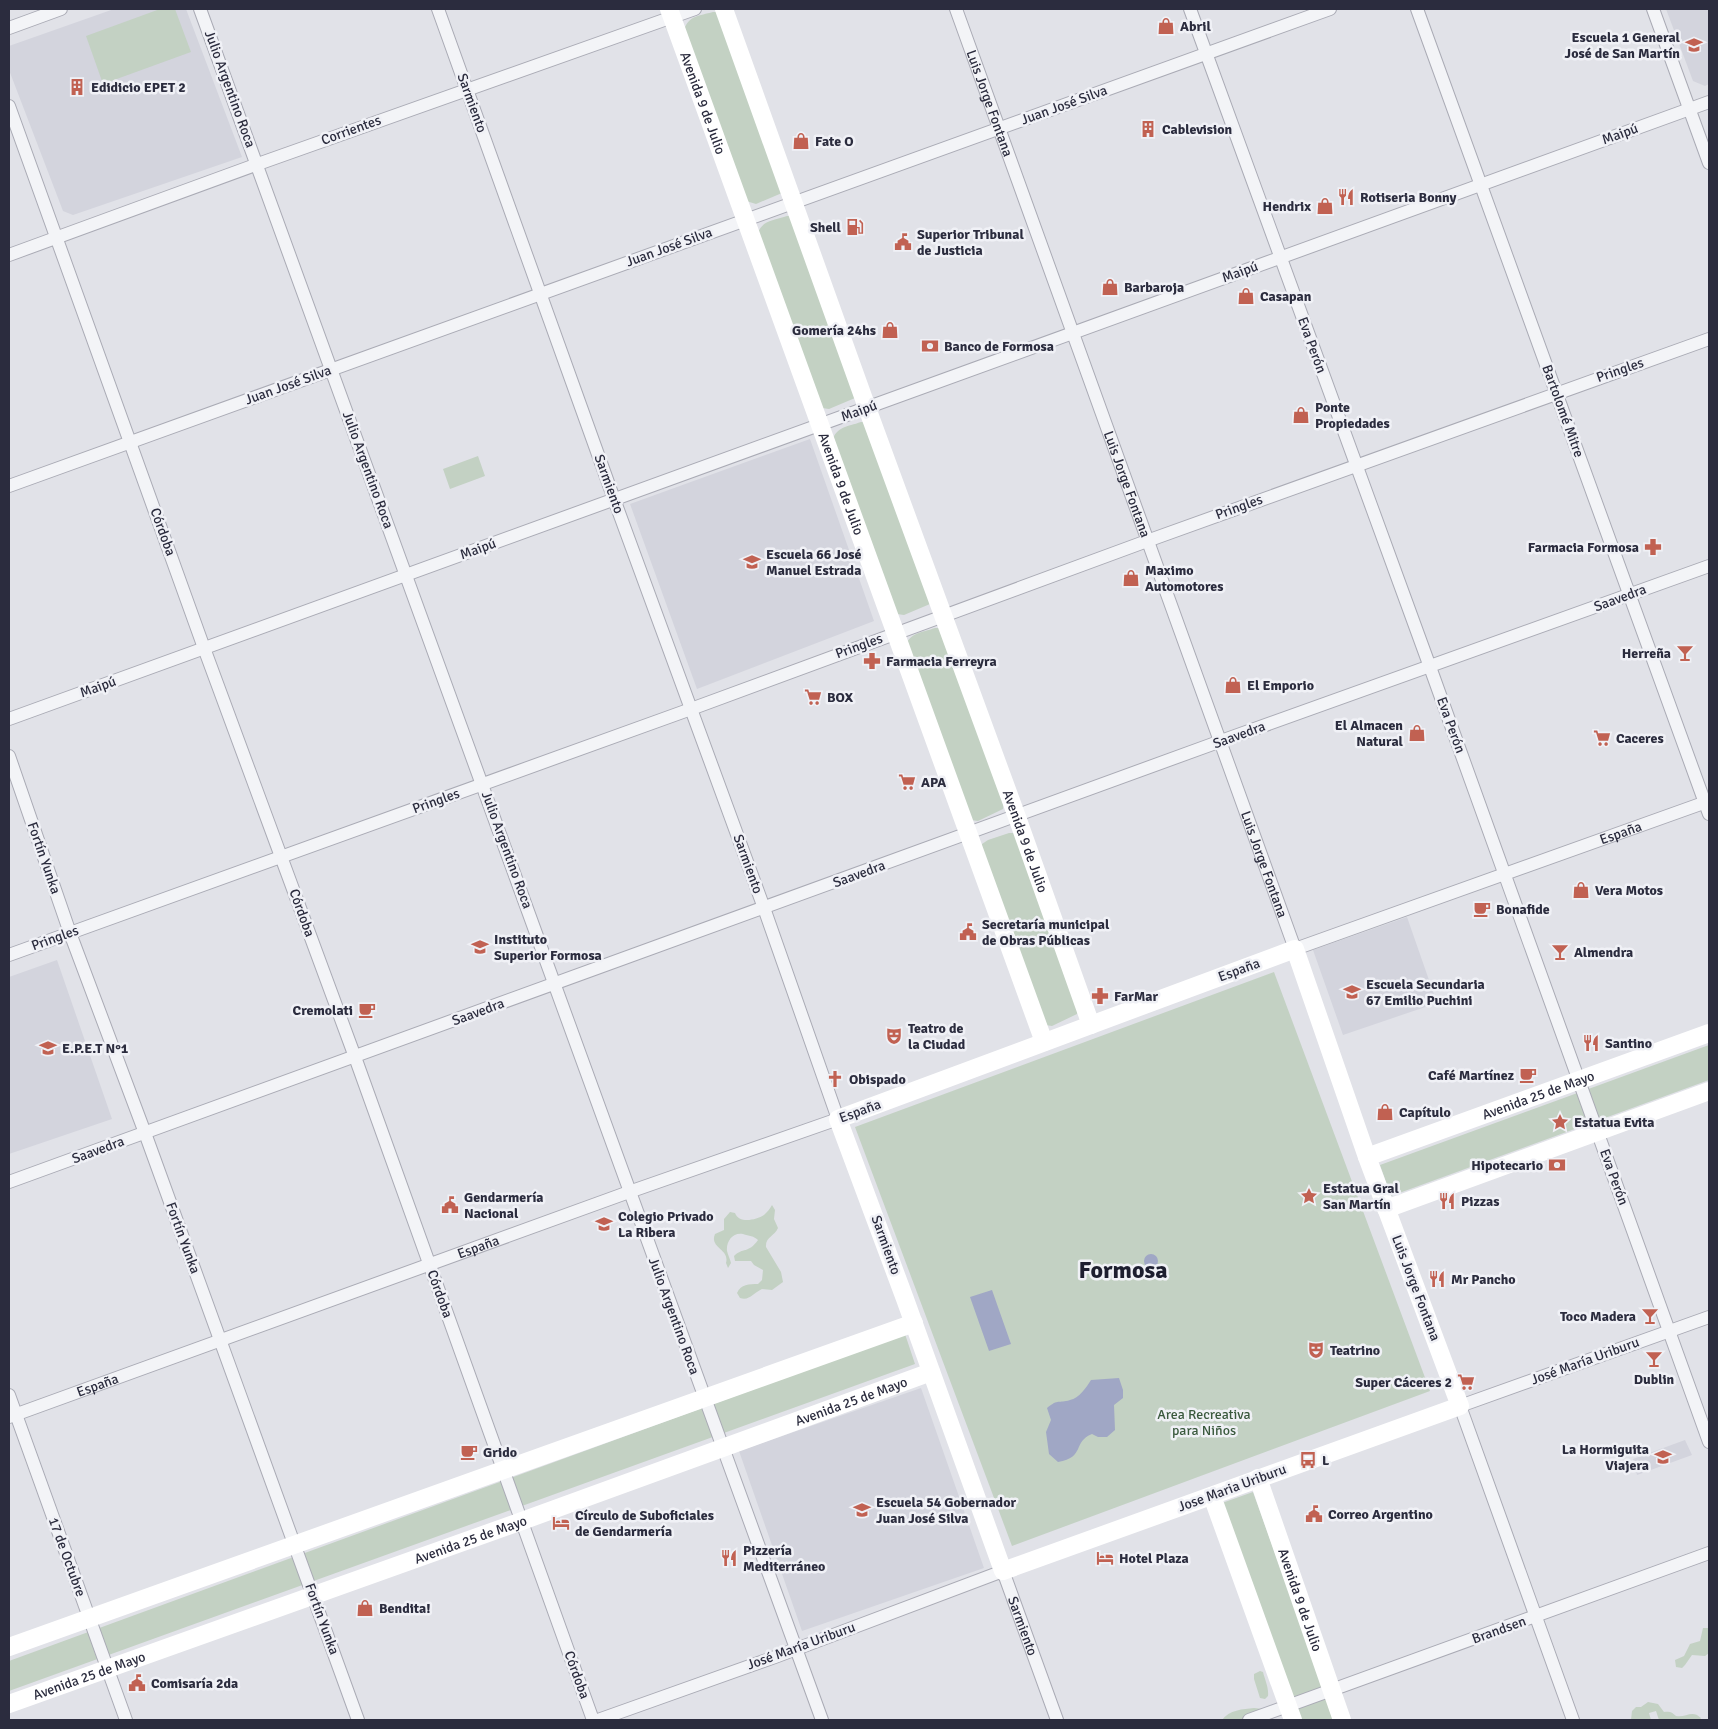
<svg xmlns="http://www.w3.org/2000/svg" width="1718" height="1729" font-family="Signika,sans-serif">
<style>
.built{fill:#d3d4dd}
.green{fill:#c3d1c3}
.water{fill:#a0a7c5}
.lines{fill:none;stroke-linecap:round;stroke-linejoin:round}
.minor-casing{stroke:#aaabb5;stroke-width:14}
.minor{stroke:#f3f4f7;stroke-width:12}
.secondary{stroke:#fff;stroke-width:18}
.labels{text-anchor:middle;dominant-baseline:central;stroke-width:5;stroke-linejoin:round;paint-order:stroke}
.poi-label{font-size:14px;font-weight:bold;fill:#2b2c3e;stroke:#f0f1f6;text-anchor:start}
.street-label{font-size:14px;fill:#2b2c3e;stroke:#f0f1f6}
.park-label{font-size:14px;fill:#3a593d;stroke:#f0f1f6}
.town-label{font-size:24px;font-weight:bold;fill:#1d1e2f;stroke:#f0f1f6}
</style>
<rect width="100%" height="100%" fill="#e1e2e8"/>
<path class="built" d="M114,9H186L242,157L73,215L63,211L9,70V46Z
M1666,9H1709V84L1705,86L1693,81Z
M810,439L874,621L697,689L630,504Z
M1407,917L1437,1003L1343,1035L1313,950Z
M57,960L112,1119L9,1154V977Z
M921,1388L984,1568L802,1631L739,1451Z
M1685,1440L1692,1455L1637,1475L1633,1459Z"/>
<path class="green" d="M160,9H175L191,52L103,84L86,36Z
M713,12H720L782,193L756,204L746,201L684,30C689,15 699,16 713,12Z
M787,216H793L855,398L829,409L822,408L757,235C762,220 772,221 787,216Z
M861,422H868L930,604L904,615L897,614L832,441C837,426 847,427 861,422Z
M478,456L485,476L450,489L443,469Z
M935,628H941L1004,801L1003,809L978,821L971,820L905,647C910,632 921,633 935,628Z
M1009,833H1015L1078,1006L1077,1014L1052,1026L1045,1025L979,852L982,844L988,840Z
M1274,972L1430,1391L1012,1546L855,1127Z
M1709,1045V1080L1391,1196L1380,1165Z
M772,1205L775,1210L774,1219L778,1228C775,1236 765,1237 766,1247L781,1272L783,1282L772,1290L762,1289C753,1293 750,1301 740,1298L737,1293C741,1284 749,1284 758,1284L762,1280L763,1270L754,1265L751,1261H735L734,1256C743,1247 748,1254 758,1240C754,1236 749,1236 743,1234C733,1232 726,1241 727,1251C728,1255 730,1259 731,1263L728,1268L726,1263C730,1249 709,1248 715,1234L724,1230V1219L730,1212L735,1213C739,1224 756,1220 764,1215C767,1212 770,1209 772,1205Z
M905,1334L915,1364L9,1691V1661Z
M1253,1492L1335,1720H1300L1222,1503Z
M1703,1628H1709V1653L1705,1656L1692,1655L1685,1665L1682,1668L1676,1667L1675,1660L1684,1656L1690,1644L1700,1641Z
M1260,1671L1263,1672C1265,1680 1269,1688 1268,1696L1265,1699L1260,1698L1254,1679V1674Z
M1648,1702L1658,1704L1664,1712C1670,1711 1672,1712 1676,1716C1686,1718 1692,1709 1701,1718L1700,1720H1659L1656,1711L1649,1713L1651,1720H1631L1632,1711L1636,1707H1641Z
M1254,1708L1263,1709L1268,1717V1720H1222C1229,1710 1243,1709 1254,1708Z"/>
<path class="water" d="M1144 1261a7 7 0 1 1 14 0a7 7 0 1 1-14 0Z
M992,1290L1011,1344L989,1351L970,1297Z
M1119,1378L1123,1390V1398L1114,1405L1115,1430L1107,1437H1098L1092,1434C1072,1442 1086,1457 1058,1462L1049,1454L1046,1432L1051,1420L1047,1408C1059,1398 1058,1404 1070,1400C1079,1398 1086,1388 1091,1380Z"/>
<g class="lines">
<g class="minor-casing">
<g id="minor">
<path d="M200,9L822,1720"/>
<path id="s1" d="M956,9L1295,949L1709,801"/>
<path d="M1190,9L1430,667L1709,1442"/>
<path d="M1417,9L1709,814"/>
<path d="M1653,9L1709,163"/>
<path d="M9,28L61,9"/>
<path d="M9,106L204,648L355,1057L593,1720"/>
<path d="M9,255L258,164L695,9"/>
<path d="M9,486L1330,9"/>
<path d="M9,719L1709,102"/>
<path d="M9,756L70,933L145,1133L358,1720"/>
<path d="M9,955L691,709L1147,541L1709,339"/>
<path d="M9,1182L1221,741L1709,566"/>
<path d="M9,1395L126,1720"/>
<path id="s2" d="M9,1417L629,1192L838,1119L764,908L614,499L438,9"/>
<path id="s3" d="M598,1720L775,1657L1003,1571L1057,1720"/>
<path d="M1249,1720L1709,1553"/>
<path d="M1573,1720L1460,1406L1709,1317"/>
</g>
</g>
<use href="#minor" class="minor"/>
<g class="secondary">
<path id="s4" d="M669,9L1044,1042"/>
<path id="s5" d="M724,9L870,416L1017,817L1091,1025"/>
<path d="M1295,949L1367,1157L1460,1406L1003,1571L905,1299L838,1119Z"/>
<path id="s6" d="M1367,1157L1709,1033"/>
<path d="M1386,1209L1709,1091"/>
<path id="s7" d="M1258,1478L1342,1720"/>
<path d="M1212,1496L1293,1720"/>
<path d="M9,1647L914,1323"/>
<path id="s8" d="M9,1704L522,1521L931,1372"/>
</g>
</g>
<defs>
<g id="shop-bare" transform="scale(1.35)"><path d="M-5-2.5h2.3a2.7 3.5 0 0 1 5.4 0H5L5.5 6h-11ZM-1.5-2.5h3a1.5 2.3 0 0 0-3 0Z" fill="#c16152" stroke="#f0f1f6" stroke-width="2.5" paint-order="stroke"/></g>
<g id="school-bare" transform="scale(1.35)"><path d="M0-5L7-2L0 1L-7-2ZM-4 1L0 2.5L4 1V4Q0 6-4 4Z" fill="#c16152" stroke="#f0f1f6" stroke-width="2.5" paint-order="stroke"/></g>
<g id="building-bare" transform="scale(1.35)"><path d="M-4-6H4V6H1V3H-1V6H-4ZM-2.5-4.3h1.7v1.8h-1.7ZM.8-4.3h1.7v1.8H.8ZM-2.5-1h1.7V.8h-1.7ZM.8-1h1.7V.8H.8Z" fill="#c16152" stroke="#f0f1f6" stroke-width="2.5" paint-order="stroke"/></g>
<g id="restaurant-bare" transform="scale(1.35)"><path d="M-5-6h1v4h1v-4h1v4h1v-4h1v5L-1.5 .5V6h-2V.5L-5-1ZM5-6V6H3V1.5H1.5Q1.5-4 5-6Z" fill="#c16152" stroke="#f0f1f6" stroke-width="2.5" paint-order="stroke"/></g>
<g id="fuel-bare" transform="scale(1.35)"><path d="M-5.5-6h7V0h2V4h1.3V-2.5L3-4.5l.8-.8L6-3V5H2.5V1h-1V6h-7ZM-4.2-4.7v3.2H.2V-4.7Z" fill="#c16152" stroke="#f0f1f6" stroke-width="2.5" paint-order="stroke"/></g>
<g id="civic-bare" transform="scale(1.35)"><path d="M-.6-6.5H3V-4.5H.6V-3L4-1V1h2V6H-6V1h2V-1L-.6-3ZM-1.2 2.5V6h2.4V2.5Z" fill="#c16152" stroke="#f0f1f6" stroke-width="2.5" paint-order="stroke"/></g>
<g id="bank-bare" transform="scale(1.35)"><path d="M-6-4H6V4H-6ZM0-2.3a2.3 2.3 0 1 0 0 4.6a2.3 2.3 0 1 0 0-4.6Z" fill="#c16152" stroke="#f0f1f6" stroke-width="2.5" paint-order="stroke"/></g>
<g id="pharmacy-bare" transform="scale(1.35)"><path d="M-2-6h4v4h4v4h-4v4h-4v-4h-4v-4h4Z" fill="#c16152" stroke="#f0f1f6" stroke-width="2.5" paint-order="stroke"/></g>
<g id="bar-bare" transform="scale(1.35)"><path d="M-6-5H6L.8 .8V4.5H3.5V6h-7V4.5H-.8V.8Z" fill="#c16152" stroke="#f0f1f6" stroke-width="2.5" paint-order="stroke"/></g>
<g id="supermarket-bare" transform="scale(1.35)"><path d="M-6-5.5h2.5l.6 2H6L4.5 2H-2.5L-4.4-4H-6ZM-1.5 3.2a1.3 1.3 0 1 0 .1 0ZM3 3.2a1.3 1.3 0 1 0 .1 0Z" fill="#c16152" stroke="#f0f1f6" stroke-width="2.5" paint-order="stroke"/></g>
<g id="cafe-bare" transform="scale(1.35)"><path d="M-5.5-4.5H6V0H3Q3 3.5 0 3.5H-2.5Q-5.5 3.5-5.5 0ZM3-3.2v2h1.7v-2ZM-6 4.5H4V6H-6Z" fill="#c16152" stroke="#f0f1f6" stroke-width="2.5" paint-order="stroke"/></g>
<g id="university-bare" transform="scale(1.35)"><path d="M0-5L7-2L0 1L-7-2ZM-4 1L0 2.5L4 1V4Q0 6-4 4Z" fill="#c16152" stroke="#f0f1f6" stroke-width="2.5" paint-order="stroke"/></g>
<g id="theatre-bare" transform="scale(1.35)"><path d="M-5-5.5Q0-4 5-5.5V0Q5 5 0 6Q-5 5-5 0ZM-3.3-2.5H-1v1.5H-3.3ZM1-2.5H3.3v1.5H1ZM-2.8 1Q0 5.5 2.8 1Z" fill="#c16152" stroke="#f0f1f6" stroke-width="2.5" paint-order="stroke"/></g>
<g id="church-bare" transform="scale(1.35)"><path d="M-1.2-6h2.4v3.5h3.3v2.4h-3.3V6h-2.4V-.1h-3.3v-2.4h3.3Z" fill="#c16152" stroke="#f0f1f6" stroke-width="2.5" paint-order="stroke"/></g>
<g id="sight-bare" transform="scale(1.35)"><path d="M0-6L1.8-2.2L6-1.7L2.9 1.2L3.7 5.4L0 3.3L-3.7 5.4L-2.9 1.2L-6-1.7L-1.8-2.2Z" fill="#c16152" stroke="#f0f1f6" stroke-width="2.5" paint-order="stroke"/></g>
<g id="bus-bare" transform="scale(1.35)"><path d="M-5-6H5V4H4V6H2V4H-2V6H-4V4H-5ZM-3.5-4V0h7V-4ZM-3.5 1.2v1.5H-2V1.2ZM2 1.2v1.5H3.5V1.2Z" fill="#c16152" stroke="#f0f1f6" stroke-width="2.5" paint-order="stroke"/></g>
<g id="hotel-bare" transform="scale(1.35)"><path d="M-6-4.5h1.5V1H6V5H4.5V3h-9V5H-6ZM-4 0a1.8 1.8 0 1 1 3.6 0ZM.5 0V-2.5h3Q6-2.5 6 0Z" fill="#c16152" stroke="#f0f1f6" stroke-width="2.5" paint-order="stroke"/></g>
</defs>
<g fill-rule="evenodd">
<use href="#shop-bare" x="1166" y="26"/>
<use href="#school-bare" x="1694" y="45"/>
<use href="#building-bare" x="77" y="87"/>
<use href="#building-bare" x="1148" y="129"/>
<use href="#shop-bare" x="801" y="141"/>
<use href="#restaurant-bare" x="1346" y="197"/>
<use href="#shop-bare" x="1325" y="206"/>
<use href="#fuel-bare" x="855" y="227"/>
<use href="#civic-bare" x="903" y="242"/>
<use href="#shop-bare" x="1110" y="287"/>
<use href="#shop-bare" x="1246" y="296"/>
<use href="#shop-bare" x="890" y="330"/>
<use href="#bank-bare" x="930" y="346"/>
<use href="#shop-bare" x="1301" y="415"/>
<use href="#pharmacy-bare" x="1653" y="547"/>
<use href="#school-bare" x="752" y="562"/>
<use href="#shop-bare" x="1131" y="578"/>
<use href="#bar-bare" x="1685" y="653"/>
<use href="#pharmacy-bare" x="872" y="661"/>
<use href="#shop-bare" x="1233" y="685"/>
<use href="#supermarket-bare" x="813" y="697"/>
<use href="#shop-bare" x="1417" y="733"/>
<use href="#supermarket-bare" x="1602" y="738"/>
<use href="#supermarket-bare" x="907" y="782"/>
<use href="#shop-bare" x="1581" y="890"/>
<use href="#cafe-bare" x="1482" y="909"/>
<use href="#civic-bare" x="968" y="932"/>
<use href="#university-bare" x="480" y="947"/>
<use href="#bar-bare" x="1560" y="952"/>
<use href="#school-bare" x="1352" y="992"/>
<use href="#pharmacy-bare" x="1100" y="996"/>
<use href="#cafe-bare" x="367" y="1010"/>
<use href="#theatre-bare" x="894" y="1036"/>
<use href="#restaurant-bare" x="1591" y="1043"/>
<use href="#school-bare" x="48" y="1048"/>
<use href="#cafe-bare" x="1528" y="1075"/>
<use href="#church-bare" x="835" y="1079"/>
<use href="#shop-bare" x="1385" y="1112"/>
<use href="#sight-bare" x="1560" y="1122"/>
<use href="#bank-bare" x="1557" y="1165"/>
<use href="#sight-bare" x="1309" y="1196"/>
<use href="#restaurant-bare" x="1447" y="1201"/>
<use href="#civic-bare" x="450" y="1205"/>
<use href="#school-bare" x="604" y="1224"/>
<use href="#restaurant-bare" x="1437" y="1279"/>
<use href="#bar-bare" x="1650" y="1316"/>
<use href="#theatre-bare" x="1316" y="1350"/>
<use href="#bar-bare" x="1654" y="1359"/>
<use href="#supermarket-bare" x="1466" y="1382"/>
<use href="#cafe-bare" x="469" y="1452"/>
<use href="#school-bare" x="1663" y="1457"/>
<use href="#bus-bare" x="1308" y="1460"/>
<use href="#school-bare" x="862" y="1510"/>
<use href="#civic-bare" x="1314" y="1514"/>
<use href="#hotel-bare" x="561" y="1523"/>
<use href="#restaurant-bare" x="729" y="1558"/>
<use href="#hotel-bare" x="1105" y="1558"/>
<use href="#shop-bare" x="365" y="1608"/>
<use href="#civic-bare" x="137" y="1683"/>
</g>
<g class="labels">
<g class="poi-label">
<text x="1180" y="26">Abril</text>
<text x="1680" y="37" text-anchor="end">Escuela 1 General<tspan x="1680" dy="16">José de San Martín</tspan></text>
<text x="91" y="87">Edidicio EPET 2</text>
<text x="1162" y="129">Cablevision</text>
<text x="815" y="141">Fate O</text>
<text x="1360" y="197">Rotiseria Bonny</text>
<text x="1311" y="206" text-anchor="end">Hendrix</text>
<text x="841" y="227" text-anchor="end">Shell</text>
<text x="917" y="234">Superior Tribunal<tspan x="917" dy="16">de Justicia</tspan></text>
<text x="1124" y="287">Barbaroja</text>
<text x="1260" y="296">Casapan</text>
<text x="876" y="330" text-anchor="end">Gomería 24hs</text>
<text x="944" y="346">Banco de Formosa</text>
<text x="1315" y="407">Ponte<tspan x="1315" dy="16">Propiedades</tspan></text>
<text x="1639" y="547" text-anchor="end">Farmacia Formosa</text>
<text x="766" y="554">Escuela 66 José<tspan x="766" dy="16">Manuel Estrada</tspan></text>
<text x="1145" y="570">Maximo<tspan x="1145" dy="16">Automotores</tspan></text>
<text x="1671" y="653" text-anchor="end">Herreña</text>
<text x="886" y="661">Farmacia Ferreyra</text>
<text x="1247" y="685">El Emporio</text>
<text x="827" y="697">BOX</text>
<text x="1403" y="725" text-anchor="end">El Almacen<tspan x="1403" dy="16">Natural</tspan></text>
<text x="1616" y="738">Caceres</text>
<text x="921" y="782">APA</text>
<text x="1595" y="890">Vera Motos</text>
<text x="1496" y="909">Bonafide</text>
<text x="982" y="924">Secretaría municipal<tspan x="982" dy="16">de Obras Públicas</tspan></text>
<text x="494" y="939">Instituto<tspan x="494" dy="16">Superior Formosa</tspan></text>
<text x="1574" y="952">Almendra</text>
<text x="1366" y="984">Escuela Secundaria<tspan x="1366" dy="16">67 Emilio Puchini</tspan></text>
<text x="1114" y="996">FarMar</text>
<text x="353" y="1010" text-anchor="end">Cremolati</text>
<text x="908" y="1028">Teatro de<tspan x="908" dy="16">la Ciudad</tspan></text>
<text x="1605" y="1043">Santino</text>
<text x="62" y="1048">E.P.E.T N°1</text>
<text x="1514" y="1075" text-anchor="end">Café Martínez</text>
<text x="849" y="1079">Obispado</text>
<text x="1399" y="1112">Capítulo</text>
<text x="1574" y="1122">Estatua Evita</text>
<text x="1543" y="1165" text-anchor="end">Hipotecario</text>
<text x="1323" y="1188">Estatua Gral<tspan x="1323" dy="16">San Martín</tspan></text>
<text x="464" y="1197">Gendarmería<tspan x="464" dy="16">Nacional</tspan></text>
<text x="1461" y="1201">Pizzas</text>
<text x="618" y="1216">Colegio Privado<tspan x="618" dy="16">La Ribera</tspan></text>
<text x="1451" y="1279">Mr Pancho</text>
<text x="1636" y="1316" text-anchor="end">Toco Madera</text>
<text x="1330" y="1350">Teatrino</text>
<text x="1654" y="1379" text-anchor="middle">Dublin</text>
<text x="1452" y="1382" text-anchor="end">Super Cáceres 2</text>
<text x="1649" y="1449" text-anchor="end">La Hormiguita<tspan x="1649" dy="16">Viajera</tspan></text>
<text x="483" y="1452">Grido</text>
<text x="1322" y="1460">L</text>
<text x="876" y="1502">Escuela 54 Gobernador<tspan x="876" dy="16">Juan José Silva</tspan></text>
<text x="1328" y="1514">Correo Argentino</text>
<text x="575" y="1515">Círculo de Suboficiales<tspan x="575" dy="16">de Gendarmería</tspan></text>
<text x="743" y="1550">Pizzería<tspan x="743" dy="16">Mediterráneo</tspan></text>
<text x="1119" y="1558">Hotel Plaza</text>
<text x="379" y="1608">Bendita!</text>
<text x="151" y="1683">Comisaría 2da</text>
</g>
<g class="street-label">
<text transform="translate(230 89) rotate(70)">Julio Argentino Roca</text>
<text stroke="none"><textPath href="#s4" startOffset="100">Avenida 9 de Julio</textPath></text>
<text transform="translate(472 103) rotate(70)">Sarmiento</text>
<text stroke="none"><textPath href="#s1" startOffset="100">Luis Jorge Fontana</textPath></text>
<text transform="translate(1064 105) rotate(-20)">Juan José Silva</text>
<text transform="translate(351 130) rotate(-20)">Corrientes</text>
<text transform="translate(1620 134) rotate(-20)">Maipú</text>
<text transform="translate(669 247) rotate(-20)">Juan José Silva</text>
<text transform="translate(1240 272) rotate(-20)">Maipú</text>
<text transform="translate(1312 345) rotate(70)">Eva Perón</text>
<text transform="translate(1620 370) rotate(-19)">Pringles</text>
<text transform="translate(288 385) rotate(-20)">Juan José Silva</text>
<text transform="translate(859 411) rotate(-20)">Maipú</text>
<text transform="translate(1563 411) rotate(70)">Bartolomé Mitre</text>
<text transform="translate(368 470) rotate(70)">Julio Argentino Roca</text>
<text stroke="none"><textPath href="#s4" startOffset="505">Avenida 9 de Julio</textPath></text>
<text transform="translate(609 484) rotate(70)">Sarmiento</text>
<text stroke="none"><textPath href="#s1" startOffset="505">Luis Jorge Fontana</textPath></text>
<text transform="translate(1239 507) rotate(-20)">Pringles</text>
<text transform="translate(163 532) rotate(70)">Córdoba</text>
<text transform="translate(478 549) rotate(-20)">Maipú</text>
<text transform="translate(1620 598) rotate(-20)">Saavedra</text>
<text transform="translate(859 646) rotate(-20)">Pringles</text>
<text transform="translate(98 687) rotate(-20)">Maipú</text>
<text transform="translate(1451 725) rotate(70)">Eva Perón</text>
<text transform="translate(1239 735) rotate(-20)">Saavedra</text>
<text transform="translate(436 801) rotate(-20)">Pringles</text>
<text stroke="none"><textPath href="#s1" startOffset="1345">España</textPath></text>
<text stroke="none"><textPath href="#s5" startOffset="885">Avenida 9 de Julio</textPath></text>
<text transform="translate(507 850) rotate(70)">Julio Argentino Roca</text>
<text transform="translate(44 858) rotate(71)">Fortín Yunka</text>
<text transform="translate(748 864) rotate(70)">Sarmiento</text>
<text stroke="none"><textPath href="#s1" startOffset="909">Luis Jorge Fontana</textPath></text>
<text transform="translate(859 874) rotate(-20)">Saavedra</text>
<text transform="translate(302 913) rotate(70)">Córdoba</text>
<text transform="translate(55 938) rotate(-20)">Pringles</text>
<text transform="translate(1239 970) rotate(-20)">España</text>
<text transform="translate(478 1012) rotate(-20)">Saavedra</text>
<text stroke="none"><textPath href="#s6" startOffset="182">Avenida 25 de Mayo</textPath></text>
<text transform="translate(860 1111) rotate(-20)">España</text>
<text transform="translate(98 1150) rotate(-20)">Saavedra</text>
<text transform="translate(1614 1177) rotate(70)">Eva Perón</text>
<text transform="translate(183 1238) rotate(70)">Fortín Yunka</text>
<text transform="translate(886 1245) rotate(70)">Sarmiento</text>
<text stroke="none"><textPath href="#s2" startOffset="499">España</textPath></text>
<text transform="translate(1416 1288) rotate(69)">Luis Jorge Fontana</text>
<text transform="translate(440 1294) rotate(70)">Córdoba</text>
<text transform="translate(674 1316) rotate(70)">Julio Argentino Roca</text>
<text transform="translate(1585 1361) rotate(-20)">José María Uriburu</text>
<text stroke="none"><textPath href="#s2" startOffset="94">España</textPath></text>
<text stroke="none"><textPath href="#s8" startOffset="895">Avenida 25 de Mayo</textPath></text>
<text transform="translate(1232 1488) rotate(-20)">Jose Maria Uriburu</text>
<text stroke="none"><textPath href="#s8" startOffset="490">Avenida 25 de Mayo</textPath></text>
<text transform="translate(67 1557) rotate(70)">17 de Octubre</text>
<text stroke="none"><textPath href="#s7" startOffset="129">Avenida 9 de Julio</textPath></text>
<text transform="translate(322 1619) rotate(70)">Fortín Yunka</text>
<text stroke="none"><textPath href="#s3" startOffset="490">Sarmiento</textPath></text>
<text transform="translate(1499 1630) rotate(-20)">Brandsen</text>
<text transform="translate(801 1646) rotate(-20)">José María Uriburu</text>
<text stroke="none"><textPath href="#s8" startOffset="85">Avenida 25 de Mayo</textPath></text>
<text transform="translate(577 1675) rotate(70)">Córdoba</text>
</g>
<g class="park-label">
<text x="1204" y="1414">Area Recreativa<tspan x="1204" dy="16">para Niños</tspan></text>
</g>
<g class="town-label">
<text x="1123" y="1270">Formosa</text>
</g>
</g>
<rect width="1718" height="1729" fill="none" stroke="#2b2c3e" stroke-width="20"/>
</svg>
